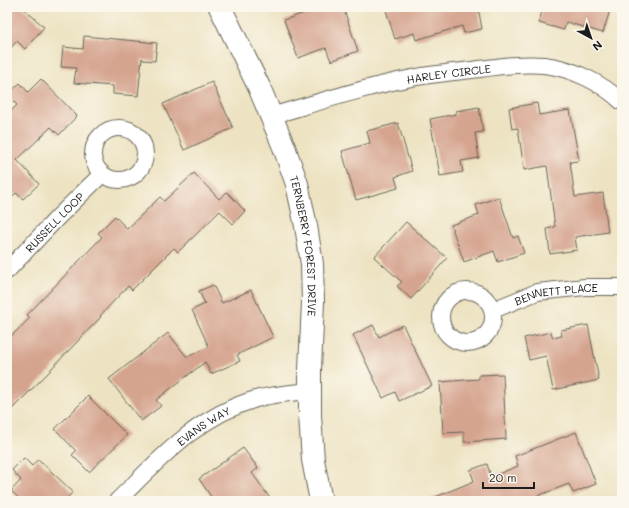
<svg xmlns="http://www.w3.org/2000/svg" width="629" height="508" font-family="Mali,sans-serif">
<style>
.building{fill:#d5a48f}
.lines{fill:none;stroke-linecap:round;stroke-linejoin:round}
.street-casing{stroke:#656256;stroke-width:18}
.secondary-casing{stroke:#656256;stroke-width:24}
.street{stroke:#fff;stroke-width:16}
.secondary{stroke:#fff;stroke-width:22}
.labels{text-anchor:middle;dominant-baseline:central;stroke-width:4;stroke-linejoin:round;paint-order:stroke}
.street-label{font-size:11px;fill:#1c1c1c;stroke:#fbf7ec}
</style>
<rect width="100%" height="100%" fill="#fbf7ec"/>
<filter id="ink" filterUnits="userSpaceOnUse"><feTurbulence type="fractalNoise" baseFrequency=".025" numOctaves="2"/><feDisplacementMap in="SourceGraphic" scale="8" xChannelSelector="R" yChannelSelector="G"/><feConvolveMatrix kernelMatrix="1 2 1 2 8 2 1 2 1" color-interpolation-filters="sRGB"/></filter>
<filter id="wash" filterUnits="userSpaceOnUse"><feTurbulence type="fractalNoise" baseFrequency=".012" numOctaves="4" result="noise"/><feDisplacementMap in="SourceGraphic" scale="16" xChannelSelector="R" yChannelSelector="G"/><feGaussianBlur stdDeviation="0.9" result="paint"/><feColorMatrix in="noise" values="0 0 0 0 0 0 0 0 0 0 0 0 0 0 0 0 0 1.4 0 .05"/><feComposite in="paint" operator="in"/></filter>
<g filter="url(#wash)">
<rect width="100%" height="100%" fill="#ede3c2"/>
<g id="blocks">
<path class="building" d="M7,7H22L44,27L25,49L17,41L7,52Z
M302,7H343L358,51L331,61L326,48L298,58L284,20L304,13Z
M385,7H478L482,29L464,33L462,26L416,40L414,33L395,39Z
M543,7H611L603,33L566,22L564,30L539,23Z
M84,36L157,43L155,61L143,60L142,58L138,96L113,94V86L74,83L76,68L61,67L63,47L83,49Z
M41,79L77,116L59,135L51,127L17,160L39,184L23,199L16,193L7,201V115L17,105L7,95L20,83L28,92Z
M212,82L233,128L184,150L163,104Z
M537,103L539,115L570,110L579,161L570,162L575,197L603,193L608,232L575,237L577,250L550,254L547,229L555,227L547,166L524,170L518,128L512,129L509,108Z
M479,107L483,132L475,133L479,158L461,161L463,172L440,176L430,119L456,114V111Z
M398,123L412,171L395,177L398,188L356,200L342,151L370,143L367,131Z
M194,173L219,199L227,192L245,211L233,224L220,211L178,252L174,248L132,290L128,286L100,316L101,317L50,370H51L7,414V340L30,318L27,315L102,237L98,233L115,216L127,229L160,197L164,201Z
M499,197L513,238L518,236L524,253L498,262L494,251L464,262L451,225L479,215L476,205Z
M406,222L447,258L411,299L397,286L402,282L374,257Z
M213,285L222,303L251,290L273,337L237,355L240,361L211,374L205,362L156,400L161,406L141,421L109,379L168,333L187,357L209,347L192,310L205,304L199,291Z
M373,325L379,337L403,325L432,386L399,401L395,392L383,398L353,335Z
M588,325L599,380L553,390L546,356L529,360L524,338L551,332L553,338L562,336L561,330Z
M503,374L506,439L464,442V432L443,433L440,382L479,379V375Z
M88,396L127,435L89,472L72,455L76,451L55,429Z
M576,432L596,484L573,493L569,484L524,501H426L474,481L470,470L487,464L491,477L518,466L515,456Z
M243,448L258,468L252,473L272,501H214L199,479Z
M24,458L32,466L38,459L73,492L64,501H22L11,491L21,480L12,470Z"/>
</g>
</g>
<g filter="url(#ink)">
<use href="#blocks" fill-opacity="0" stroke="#656256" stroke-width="1"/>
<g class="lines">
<g class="street-casing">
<g id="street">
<path id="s1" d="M271,116C319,102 368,86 417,77C435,74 454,72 472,70C495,67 520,63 544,65C572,68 602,83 622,102"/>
<circle cx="119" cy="154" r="26"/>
<path id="s2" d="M7,271L59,216L102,174"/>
<circle cx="467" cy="317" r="26"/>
<path id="s3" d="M493,310L537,292L585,287H622"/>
<path id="s4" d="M117,501C159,460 197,416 256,399C273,394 292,393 310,391"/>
</g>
</g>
<g class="secondary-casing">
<g id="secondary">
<path id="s5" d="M220,7L259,87L284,147L297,184L306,226L312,264L313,302L310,369V415L313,460L321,501"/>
</g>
</g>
<use href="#street" class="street"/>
<use href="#secondary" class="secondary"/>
</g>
</g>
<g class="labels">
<g class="street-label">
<text stroke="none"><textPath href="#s1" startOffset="183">HARLEY CIRCLE</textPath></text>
<text stroke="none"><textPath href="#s2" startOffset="68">RUSSELL LOOP</textPath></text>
<text stroke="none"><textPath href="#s5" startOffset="256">TERNBERRY FOREST DRIVE</textPath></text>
<text stroke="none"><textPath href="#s3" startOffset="66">BENNETT PLACE</textPath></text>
<text stroke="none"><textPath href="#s4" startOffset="115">EVANS WAY</textPath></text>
</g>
</g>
<rect width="629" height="508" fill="none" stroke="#fbf7ec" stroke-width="24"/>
<g transform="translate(591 38) rotate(140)" stroke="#fbf7ec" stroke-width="3" paint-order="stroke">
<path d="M0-3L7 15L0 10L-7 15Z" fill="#1c1c1c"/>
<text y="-6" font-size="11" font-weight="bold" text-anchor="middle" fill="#1c1c1c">N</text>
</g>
<path d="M483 482v6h51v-6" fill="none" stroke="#1c1c1c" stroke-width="2"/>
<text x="489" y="482" font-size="12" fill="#1c1c1c" stroke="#fbf7ec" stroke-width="3" paint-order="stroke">20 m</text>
</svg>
